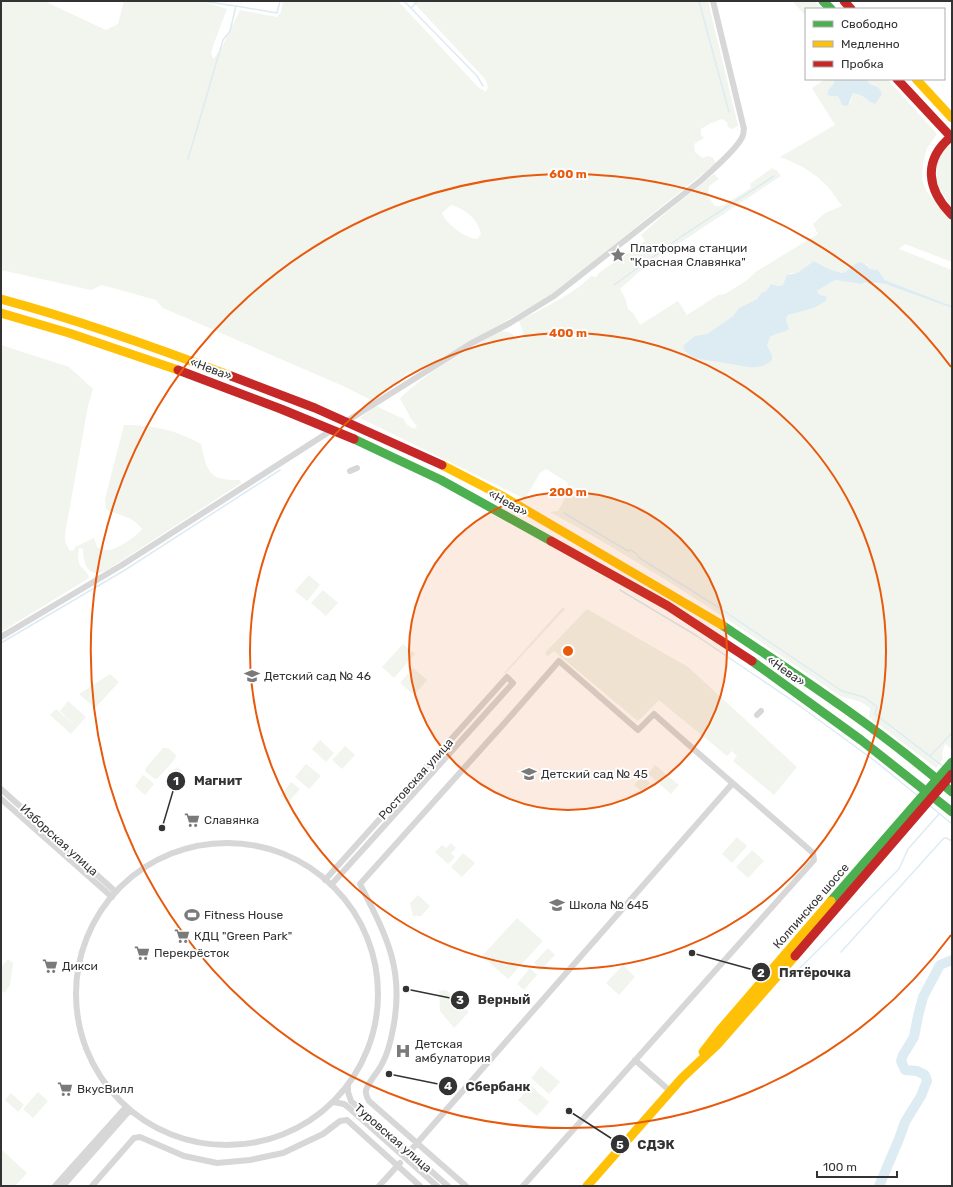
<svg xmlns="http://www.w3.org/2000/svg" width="953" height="1187" font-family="Rubik,sans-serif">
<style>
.green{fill:#f1f5ed;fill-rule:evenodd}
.water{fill:#ddebf3}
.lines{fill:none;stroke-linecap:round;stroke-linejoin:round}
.stream{stroke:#ddebf3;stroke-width:1.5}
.river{stroke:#ddebf3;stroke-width:10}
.street{stroke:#d7d7d7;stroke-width:6}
.fast{stroke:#4caf50;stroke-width:9}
.slow{stroke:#ffc107;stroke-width:9}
.jam{stroke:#c62828;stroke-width:9}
.ring{fill:none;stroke:#e8590c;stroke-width:2}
.labels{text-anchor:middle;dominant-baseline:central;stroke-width:4;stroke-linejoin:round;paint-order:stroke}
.poi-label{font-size:12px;fill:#333;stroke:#fff;text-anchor:start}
.street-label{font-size:12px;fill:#333;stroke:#fff}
.centre{fill:#e8590c;stroke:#fff;stroke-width:2}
.ring-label{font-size:12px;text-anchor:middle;font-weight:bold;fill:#e8590c;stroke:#fff;stroke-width:4;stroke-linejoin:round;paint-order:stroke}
.leader{fill:none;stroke:#333;stroke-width:1.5}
.callout-dot{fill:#333;stroke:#fff;stroke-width:1.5}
.mark-label{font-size:12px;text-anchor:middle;font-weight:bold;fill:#fff}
.callout-label{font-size:13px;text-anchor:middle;font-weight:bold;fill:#333;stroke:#fff;stroke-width:4;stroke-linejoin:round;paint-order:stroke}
</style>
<rect width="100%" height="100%" fill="#fff"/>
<path class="green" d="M1,1H44L106,30L118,24L124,1H196L208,3L227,9L213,46L211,53L213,59L220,51L240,10L277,17L281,12L283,1H398L478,87L486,92L488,87L485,79L412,1H708L738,126L732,129L728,127L727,122L722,119L709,124L701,129V135L704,138L694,144L695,152L702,158L708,156L713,158L716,163L551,295L415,373L408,372L373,401L343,386L163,308L156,300L102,285L91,290L1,270ZM451,205C465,209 478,219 481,234L477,239C466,239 445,223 442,213Z
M792,1H814L821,9H806V16Z
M825,79H834V83L829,89L831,96H839L840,102L850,104L853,93L857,94L867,100L876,85L870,84L866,79H887L937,134L927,148L923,163L922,180L927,192L952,218V262L905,244L899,249L952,270V306L885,280L878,270L870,269L866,264L856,263L844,273C834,272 824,266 814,261L797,273H790L783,285L778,286L771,284L766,291L761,293L757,299L739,308L733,316L707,334L695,336L722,362L756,367L772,360C772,354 767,350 767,345C766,333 782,334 788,329L786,319L788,315L814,308L826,301L827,297L819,294L817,291L835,280L861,284H885L952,308V749L945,744L942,753L943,759L936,768L869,717L870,708L861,702L840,696C746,631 651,567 550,512L558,511L570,490L567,482L546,469L540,473L525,499L360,418L376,406L404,419L406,424L414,429L417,426L411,419L400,398C429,370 466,351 501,331L509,332L519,340L525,338L519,321C540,310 576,293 591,276L596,277L600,272L645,241L641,235L662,216L714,174L719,179L709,186L708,196L715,206H722L751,188L750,184L772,168L777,171L781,176L648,264L620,289L625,298L628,309L634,314L640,325L678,301L687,315L718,295L725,294L746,281L757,271L818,234L813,224L825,213L842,206C836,198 831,189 823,182C811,170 796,163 780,157L835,125L812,88Z
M947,143L952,148V208L937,186L936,163Z
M1,345L69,367L93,389L88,406L65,534V542L70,551L74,550L75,547L94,538L97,547C100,548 103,550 106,550C116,551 137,536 142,529C134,516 118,516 106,509L105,499L124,425C151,425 177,430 201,444C207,472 209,481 240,480L241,483L107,570C104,571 100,573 97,573C85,573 83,557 83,549L79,548C78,555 77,563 82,568C86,571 88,573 89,578L1,632Z
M309,575L320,585L307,601L295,591Z
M323,590L338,603L326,616L311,603Z
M563,607L565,609L506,673H504Z
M587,609L688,667L797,767L774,795L733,761L737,756L732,751L727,756L659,700L638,721L554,651L548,656L545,653Z
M403,644L415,654L394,678L382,667Z
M413,668L427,680L414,695L400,683Z
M110,674L119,682L95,708L79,694Z
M68,701L86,717L77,727L60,711Z
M56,709L77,727L71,734L50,715Z
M320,740L334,753L326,762L312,749Z
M345,746L355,755L342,769L332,760Z
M163,748H168L176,755L175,759L158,778L155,779L146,772L145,769Z
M306,764L321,776L309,789L295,777Z
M655,765L679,785L671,794L648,774Z
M177,767L183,772L174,782L168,777Z
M143,775L154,784L145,795L135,786Z
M642,776L650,783L642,792L634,785Z
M291,782L300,789L288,803L280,796Z
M737,837L747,846L732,863L722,854Z
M451,843L456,848L451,853L455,857L448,864L435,852L442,845L446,848Z
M752,850L764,861L748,878L736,867Z
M463,853L475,863L462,877L451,867Z
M418,895L430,906L421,916H413L410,903Z
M517,918L543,941L508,979L482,956Z
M548,948L555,955L541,970L534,963Z
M8,959L13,963L10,985L4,993L1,990V967Z
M623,965L635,977L619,995L606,983Z
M530,968L537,975L524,990L517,984Z
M446,990L469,1012L454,1028L440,1011L439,991Z
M541,1066L560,1082L549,1094L531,1078Z
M531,1086L549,1102L537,1116L518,1100Z
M38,1092L48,1101L33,1118L23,1109Z
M11,1093L24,1105L18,1112L5,1100Z
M1,1149L27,1173L15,1186H1Z"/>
<path class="water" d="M834,79H866L870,84C877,86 879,87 882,94L875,104C868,101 861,94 853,93L848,106L842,105L838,96H831L827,95L829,89L834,83Z
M814,261C823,266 834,272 844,273C854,265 859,256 870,269L878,270L885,280L952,306V308L885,284L874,283L870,285L866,283L861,284L835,280L817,291L819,294L827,297L826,301L814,308L788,315L786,319L789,329C783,333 776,333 770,337L767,345L772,356V360C766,366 757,368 749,367L694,358L685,351L683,346L695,336L707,334L733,316L739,308L757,299L761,293L766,291L771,284L778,286L783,285L787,275L797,273Z"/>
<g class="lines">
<path class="stream" d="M202,1L235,6
M404,1L477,76L483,86
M699,1L729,112
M411,8L418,1
M188,159L223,40L230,31L236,6L277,13L280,1
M614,285L682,236L774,176
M564,513L628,551L631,550L637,554L638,557L721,609L842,691L864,697L877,707L875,714L944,767
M620,590L697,636L793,701L875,761L918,796
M1,643L125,570L280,470
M930,756L952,733
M930,806L952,824
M841,952L944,838H946L952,841
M792,976L899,869L908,849L939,814"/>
<path class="river" d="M879,1186L899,1139L905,1122L921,1096L927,1081L925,1075L917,1071L905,1070L901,1061L903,1055L914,1037L918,1016L923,997L940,965L952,960"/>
<path class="street" d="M347,421L470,344L510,323L554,296L699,182C709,173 740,147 743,135C744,133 743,131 744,129L713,1
M350,471L357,468
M1,637L122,565L332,430
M757,715L761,711
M1,789L116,892
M1,799L112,897
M76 994a151 151 0 1 1 302 0a151 151 0 1 1-302 0Z
M325,880L507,677L513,683L331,885
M635,1060L670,1091
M348,1085V1092L351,1101L448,1186
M333,1102L344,1104L348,1107L437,1186
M411,1150L732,784
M55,1186L126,1107
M63,1186L130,1110
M92,1186L134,1138L140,1137L184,1156L217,1163L250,1160L283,1153L323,1134L340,1121L347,1120L420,1186
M379,1186L400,1163
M466,1186L369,1101C367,1097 365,1094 366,1090C370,1080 378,1072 382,1064C388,1053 391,1040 393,1029C405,969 386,935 360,884L509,718L559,661L638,730L654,714C706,761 760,806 813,853L814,860L523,1186"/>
<path class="fast" d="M823,1L831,9
M354,439L441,480L551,541
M722,625C800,677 882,731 952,792
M752,661L861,740L952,812
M831,901L952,762"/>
<path class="slow" d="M916,79L952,118
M1,299C79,320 155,347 231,376
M1,313L69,333L178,370
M442,465L502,496L722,625
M703,1052L720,1030L831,901
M587,1186L682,1078L717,1045L795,956"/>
<path class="jam" d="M844,1L851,9
M897,79L952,138
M952,136C922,160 927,190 952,215
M178,370L281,409L354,439
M231,376L315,408L442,465
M551,541L668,606L752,661
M795,956L952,774"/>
</g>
<circle cx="568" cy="651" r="159" fill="#e8590c" fill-opacity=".12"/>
<g class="ring">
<circle cx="568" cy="651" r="159"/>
<circle cx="568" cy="651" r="318"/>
<path d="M951 935A477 477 0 1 1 951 367"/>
</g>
<defs>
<g id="sight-bare" transform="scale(1.2)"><path d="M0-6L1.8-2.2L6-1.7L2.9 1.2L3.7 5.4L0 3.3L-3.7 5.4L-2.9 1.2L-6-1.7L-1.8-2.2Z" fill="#7a7a7a" stroke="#fff" stroke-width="2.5" paint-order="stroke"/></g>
<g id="school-bare" transform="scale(1.2)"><path d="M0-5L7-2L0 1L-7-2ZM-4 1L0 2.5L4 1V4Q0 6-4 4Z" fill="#7a7a7a" stroke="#fff" stroke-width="2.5" paint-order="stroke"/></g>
<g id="supermarket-bare" transform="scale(1.2)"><path d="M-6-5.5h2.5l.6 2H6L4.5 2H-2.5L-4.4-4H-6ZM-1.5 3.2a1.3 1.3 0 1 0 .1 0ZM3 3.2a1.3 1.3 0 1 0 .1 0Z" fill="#7a7a7a" stroke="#fff" stroke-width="2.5" paint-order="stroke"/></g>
<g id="stadium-bare" transform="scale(1.2)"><path d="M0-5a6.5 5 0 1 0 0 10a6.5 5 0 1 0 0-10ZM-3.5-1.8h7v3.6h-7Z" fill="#7a7a7a" stroke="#fff" stroke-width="2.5" paint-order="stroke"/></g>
<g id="hospital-bare" transform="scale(1.2)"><path d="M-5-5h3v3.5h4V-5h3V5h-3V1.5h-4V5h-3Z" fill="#7a7a7a" stroke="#fff" stroke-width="2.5" paint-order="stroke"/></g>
</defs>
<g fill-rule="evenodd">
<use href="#sight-bare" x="618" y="255"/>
<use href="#school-bare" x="252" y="676"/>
<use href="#school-bare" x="529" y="774"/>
<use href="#supermarket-bare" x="192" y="820"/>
<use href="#school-bare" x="557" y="905"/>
<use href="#stadium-bare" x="192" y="915"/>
<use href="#supermarket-bare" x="182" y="936"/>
<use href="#supermarket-bare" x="142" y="953"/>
<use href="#supermarket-bare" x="50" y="966"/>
<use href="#hospital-bare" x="403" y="1051"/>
<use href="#supermarket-bare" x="65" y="1089"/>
</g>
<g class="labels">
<g class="poi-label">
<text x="630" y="248">Платформа станции<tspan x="630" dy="14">"Красная Славянка"</tspan></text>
<text x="264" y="676">Детский сад № 46</text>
<text x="541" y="774">Детский сад № 45</text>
<text x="204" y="820">Славянка</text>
<text x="569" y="905">Школа № 645</text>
<text x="204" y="915">Fitness House</text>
<text x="194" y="936">КДЦ "Green Park"</text>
<text x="154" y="953">Перекрёсток</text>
<text x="62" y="966">Дикси</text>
<text x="415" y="1044">Детская<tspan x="415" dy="14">амбулатория</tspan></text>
<text x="77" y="1089">ВкусВилл</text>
</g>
<g class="street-label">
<text transform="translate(211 369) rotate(20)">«Нева»</text>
<text transform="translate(508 503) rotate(29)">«Нева»</text>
<text transform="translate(786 671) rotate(35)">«Нева»</text>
<text transform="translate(416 779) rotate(-48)">Ростовская улица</text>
<text transform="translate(59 840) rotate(42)">Изборская улица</text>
<text transform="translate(811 906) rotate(-49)">Колпинское шоссе</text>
<text transform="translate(393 1138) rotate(41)">Туровская улица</text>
</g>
</g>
<circle cx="568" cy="651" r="6" class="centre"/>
<g class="ring-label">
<text x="568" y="178">600 m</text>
<text x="568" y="337">400 m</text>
<text x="568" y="496">200 m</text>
</g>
<path class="leader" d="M162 828L176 781M692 953L761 972M406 989L460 1000M389 1074L448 1086M569 1111L620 1144"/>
<g class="callout-dot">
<circle cx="162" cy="828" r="4"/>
<circle cx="692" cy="953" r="4"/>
<circle cx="406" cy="989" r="4"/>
<circle cx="389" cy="1074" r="4"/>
<circle cx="569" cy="1111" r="4"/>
<circle cx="176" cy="781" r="10"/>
<circle cx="761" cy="972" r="10"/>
<circle cx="460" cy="1000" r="10"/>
<circle cx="448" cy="1086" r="10"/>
<circle cx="620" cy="1144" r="10"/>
</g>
<g class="mark-label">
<text x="176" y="785">1</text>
<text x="761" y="977">2</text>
<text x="460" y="1004">3</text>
<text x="448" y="1090">4</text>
<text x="620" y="1149">5</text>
</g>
<g class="callout-label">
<text x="218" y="785">Магнит</text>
<text x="815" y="977">Пятёрочка</text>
<text x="504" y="1004">Верный</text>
<text x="498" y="1091">Сбербанк</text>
<text x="656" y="1149">СДЭК</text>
</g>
<rect width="953" height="1187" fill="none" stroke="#333333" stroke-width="4"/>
<rect x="805" y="8" width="140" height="72" fill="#ffffff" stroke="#adadad"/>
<rect x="813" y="21" width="20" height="6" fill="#4caf50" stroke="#adadad"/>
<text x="841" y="28" font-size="12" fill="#333333">Свободно</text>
<rect x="813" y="41" width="20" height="6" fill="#ffc107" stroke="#adadad"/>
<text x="841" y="48" font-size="12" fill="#333333">Медленно</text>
<rect x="813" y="61" width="20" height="6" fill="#c62828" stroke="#adadad"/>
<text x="841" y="68" font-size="12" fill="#333333">Пробка</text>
<path d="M817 1171v6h80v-6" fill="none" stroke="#333333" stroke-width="2"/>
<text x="823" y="1171" font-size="12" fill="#333333" stroke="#ffffff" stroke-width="3" paint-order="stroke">100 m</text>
</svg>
